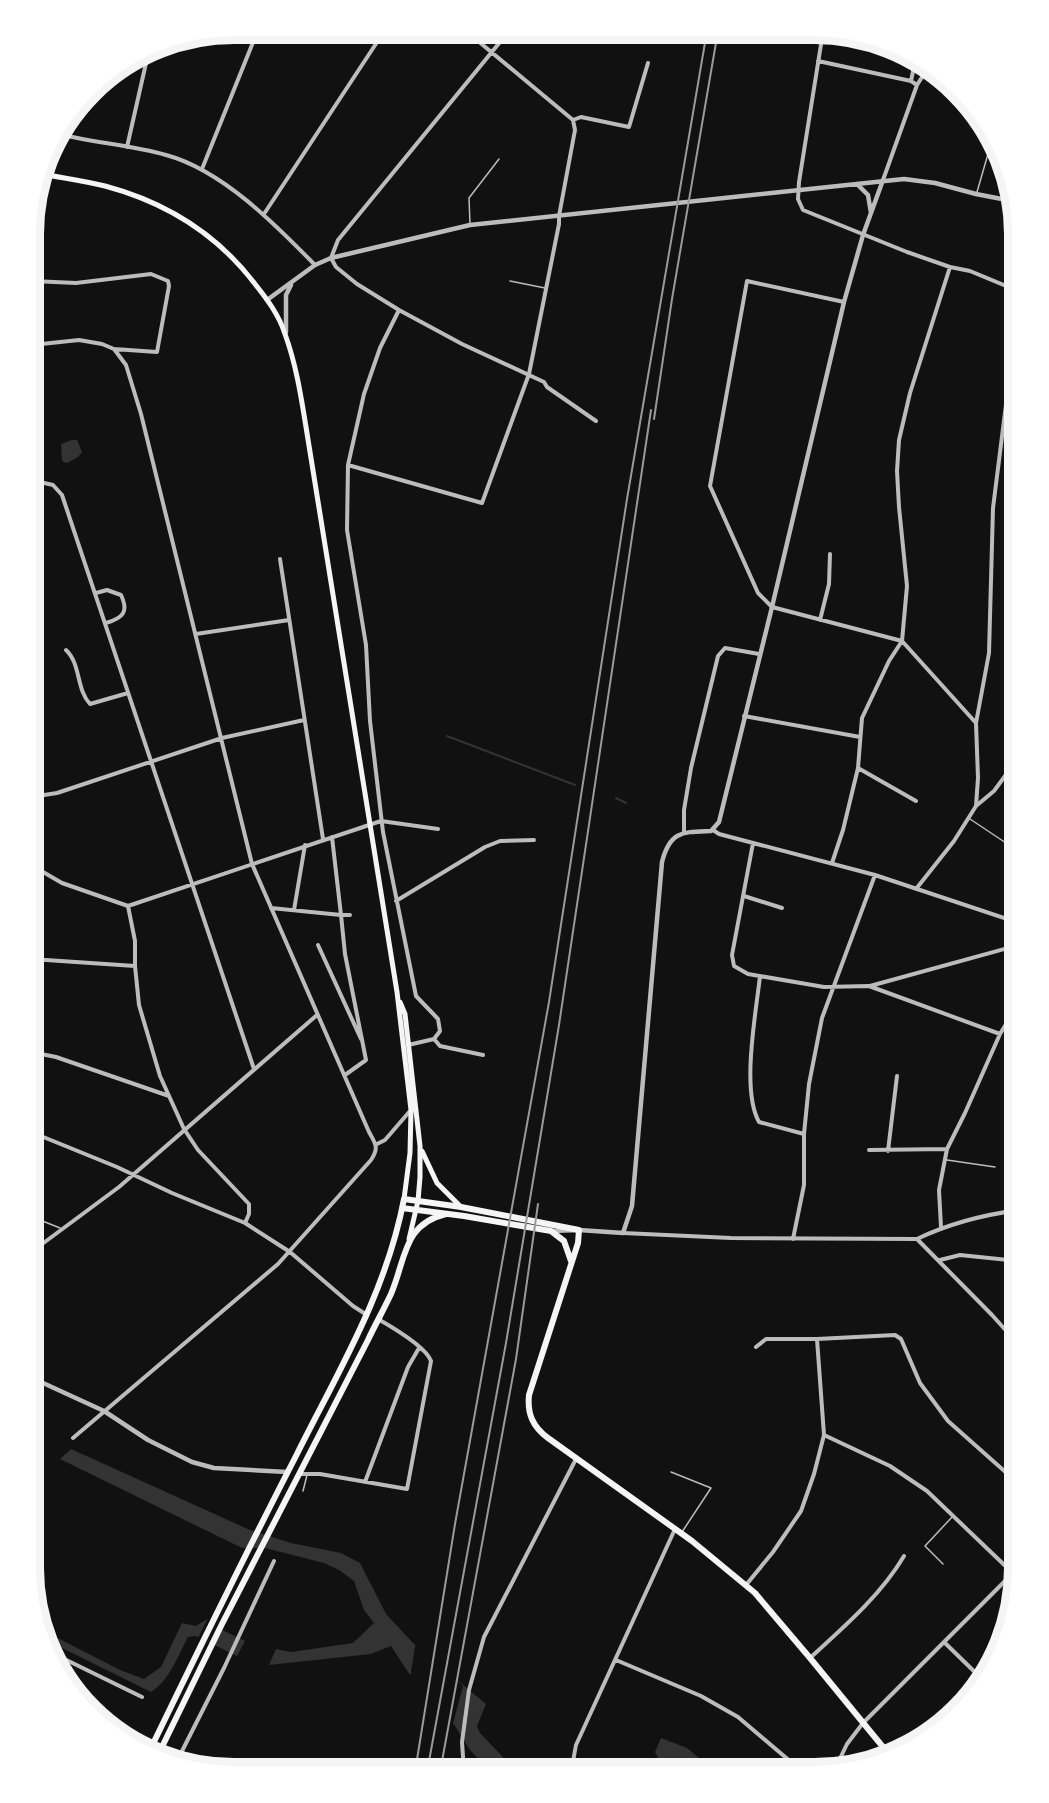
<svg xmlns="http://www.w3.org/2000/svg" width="1049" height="1803" font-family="'Alegreya Sans',sans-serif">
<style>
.water{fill:#333}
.pier{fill:#111}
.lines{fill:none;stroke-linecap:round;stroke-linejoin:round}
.stream{stroke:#333;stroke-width:2}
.service{stroke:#bcbcbc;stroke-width:1.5}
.minor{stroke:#bcbcbc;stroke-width:4}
.tertiary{stroke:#bcbcbc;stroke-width:4.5}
.secondary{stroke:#f5f5f5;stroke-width:5}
.primary{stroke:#f5f5f5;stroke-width:6}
.rail{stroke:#9a9a9a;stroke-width:2}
.rim{fill:none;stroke:#f5f5f5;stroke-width:8}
</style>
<rect width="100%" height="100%" fill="#111"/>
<path class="water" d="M72,440H77L82,452L78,457L67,463L62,461L61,444Z
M71,1449L250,1530L291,1543L341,1553L360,1563L386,1614L413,1643L486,1704L477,1726L480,1733L517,1772H491L470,1750L455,1726L408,1672L391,1646L371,1654L269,1665L276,1649L291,1652L353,1643L374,1623L364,1610L354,1581L339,1570L324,1563L265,1548H242L60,1459Z
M209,1618L216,1627L245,1641L237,1656L196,1636L188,1637C178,1656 169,1681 151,1692L44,1639L42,1630L120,1670L144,1679L161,1667L182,1623L196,1626Z
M661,1738L687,1748L717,1773H691L676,1760L680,1773H666L655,1752Z"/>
<path class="pier" d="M209,1616L218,1625L208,1645L197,1640Z
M416,1641L463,1686L452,1727L410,1678Z"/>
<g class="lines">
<path class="stream" d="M447,736L575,785
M616,798L626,803"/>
<path class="service" d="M977,192L990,147
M470,224L469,198L499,159
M510,281L545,288
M970,819L1009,845
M947,1160L995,1167
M30,1216L60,1228
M671,1472L711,1488L682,1532
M303,1491L307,1475
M943,1564L925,1546L953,1516"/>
<path class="minor" d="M509,31L338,240L331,258L336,267L357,284L399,310L462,344L544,382L547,387L596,421
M823,32L799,182L798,199L803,210L907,252L950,267L970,271L1018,291
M818,61L911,81L917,85
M911,81L915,62
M573,120L581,117L629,127L648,63
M59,134C94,143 131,145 166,155C222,170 276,225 315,265
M127,147L149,50
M202,169L258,30
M883,180L917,85L928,68
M264,214L385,30
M844,302L747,281L710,486L758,593L772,607L902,641L976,723
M399,310L380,348L364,394L348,465L347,530L366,645L370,721L383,832L416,996L438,1019L440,1031L434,1039L408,1045
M32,345L79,340L102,344L114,349L157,352L169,286L168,281L151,274L76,283L32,281
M348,465L482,503L529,374L559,224V216L575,130L573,120L466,31
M31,480L53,485L62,495L254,1069
M280,559L323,839
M96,593L107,590L121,595C129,612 123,618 106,623
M820,620L829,584L830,554
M196,634L289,620
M66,650C81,664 76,689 90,704L128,693
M744,716L860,737
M1014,764L1019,768
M858,768L916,801
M31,797L57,793L222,738L304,720
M976,806L978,778L976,723L989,653L993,508L1012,357L1017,290L1019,284
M713,830L719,834L875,875L1019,923
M684,832V810L691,768L718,656L725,648L759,654
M753,843L732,955L734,966L748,974L824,987L869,986L1000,1034
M832,863L843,830L858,768L862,718L889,661L902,641L907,586L899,507L897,471L899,440L910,393L950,267
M31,865L62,883L128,906
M916,889L954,841L976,806L994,791L1019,757
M744,896L782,908
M396,901L485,847L500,841L534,840
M128,906L135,941V966L139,1005L160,1076L184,1129L198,1150L249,1204V1214L245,1223
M128,906L381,821L438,829
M271,908L341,915L332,837
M294,910L305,845
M1015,922L1019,915
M318,945L361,1039
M31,959L135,966
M760,976C756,1013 741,1090 759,1122L804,1134
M870,986L1019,945
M434,1039L440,1046L483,1055
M31,1052L56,1057L169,1096
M345,1075L366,1060L345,954L341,915H350
M31,1132L117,1167L172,1193L245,1223L290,1252L353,1306L367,1315
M377,1144L385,1140L410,1111
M869,1150L947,1149
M888,1151L897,1076
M941,1227L939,1190L947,1149L965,1113L1000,1034L1019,1003
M623,1233L731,1238L917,1239C950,1223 982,1215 1019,1210
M793,1239L804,1185V1134L809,1084L822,1018L875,875
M917,1239L992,1315L1019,1345
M30,1253L119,1187L317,1015
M940,1260L960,1255L1019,1261
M817,1339L895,1335L901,1339L920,1383L948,1421L1019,1484
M824,1435L890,1466L927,1491L1019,1579
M73,1438L278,1264L371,1160C379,1148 376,1144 369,1132L252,864L141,414L126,365L114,349
M300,1474H320L407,1489L431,1361C426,1347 392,1327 378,1319
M365,1482L408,1367L419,1348
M746,1585L773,1552L801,1511L814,1474L824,1435L817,1339H766L756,1347
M945,1643L984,1681
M50,1652L142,1697
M810,1658C844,1627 881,1595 904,1556
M616,1660L701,1696L738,1717L804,1773
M178,1759L224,1668L274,1561
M835,1769L847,1744L863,1723L1012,1574
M464,1772L462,1742L469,1690L484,1637L576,1459
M571,1772L576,1745L675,1529"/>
<path class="tertiary" d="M857,184L868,195L871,213
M267,300L315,265L331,258L470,225L904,179L935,183L976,194L1012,201
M286,332V295L291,285
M551,1231L579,1230L623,1233L632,1206L662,862C670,830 684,832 711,831L719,822L772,607L844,302L863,235L883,180
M30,1377L104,1411L148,1440L192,1462L214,1468L287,1472"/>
<path class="secondary" d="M42,174C63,178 84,181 105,186C165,202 217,234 255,284C267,299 279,315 285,334C296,364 301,396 306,427L397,992L411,1110L410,1153L404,1199
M400,1002L405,1014L420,1146V1177L418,1201L409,1239
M422,1151L437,1183L460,1206"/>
<path class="primary" d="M402,1208L464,1216L551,1231L564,1241L571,1261
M151,1748C199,1649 247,1551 297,1454C339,1370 386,1293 404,1199L461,1207L579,1230L578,1243L529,1395C527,1414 533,1427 548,1438L692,1541L755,1593L810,1658L892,1758
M160,1751L222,1624L368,1340C375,1325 384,1309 391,1294C406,1259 403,1224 446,1214"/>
<path class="rail" d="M654,419L672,299L718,31
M415,1772L455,1524L549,1002L627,499L707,31
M427,1772L506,1343L559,1025L651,410
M440,1772L516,1359L538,1204"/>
</g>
<path d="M0 0H1049V1803H0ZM234 40H814A194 194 0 0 1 1008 234V1568A194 194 0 0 1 814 1762H234A194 194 0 0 1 40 1568V234A194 194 0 0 1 234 40Z" fill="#fff" fill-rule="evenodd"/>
<path class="rim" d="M234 40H814A194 194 0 0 1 1008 234V1568A194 194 0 0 1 814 1762H234A194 194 0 0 1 40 1568V234A194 194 0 0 1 234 40Z"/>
</svg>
